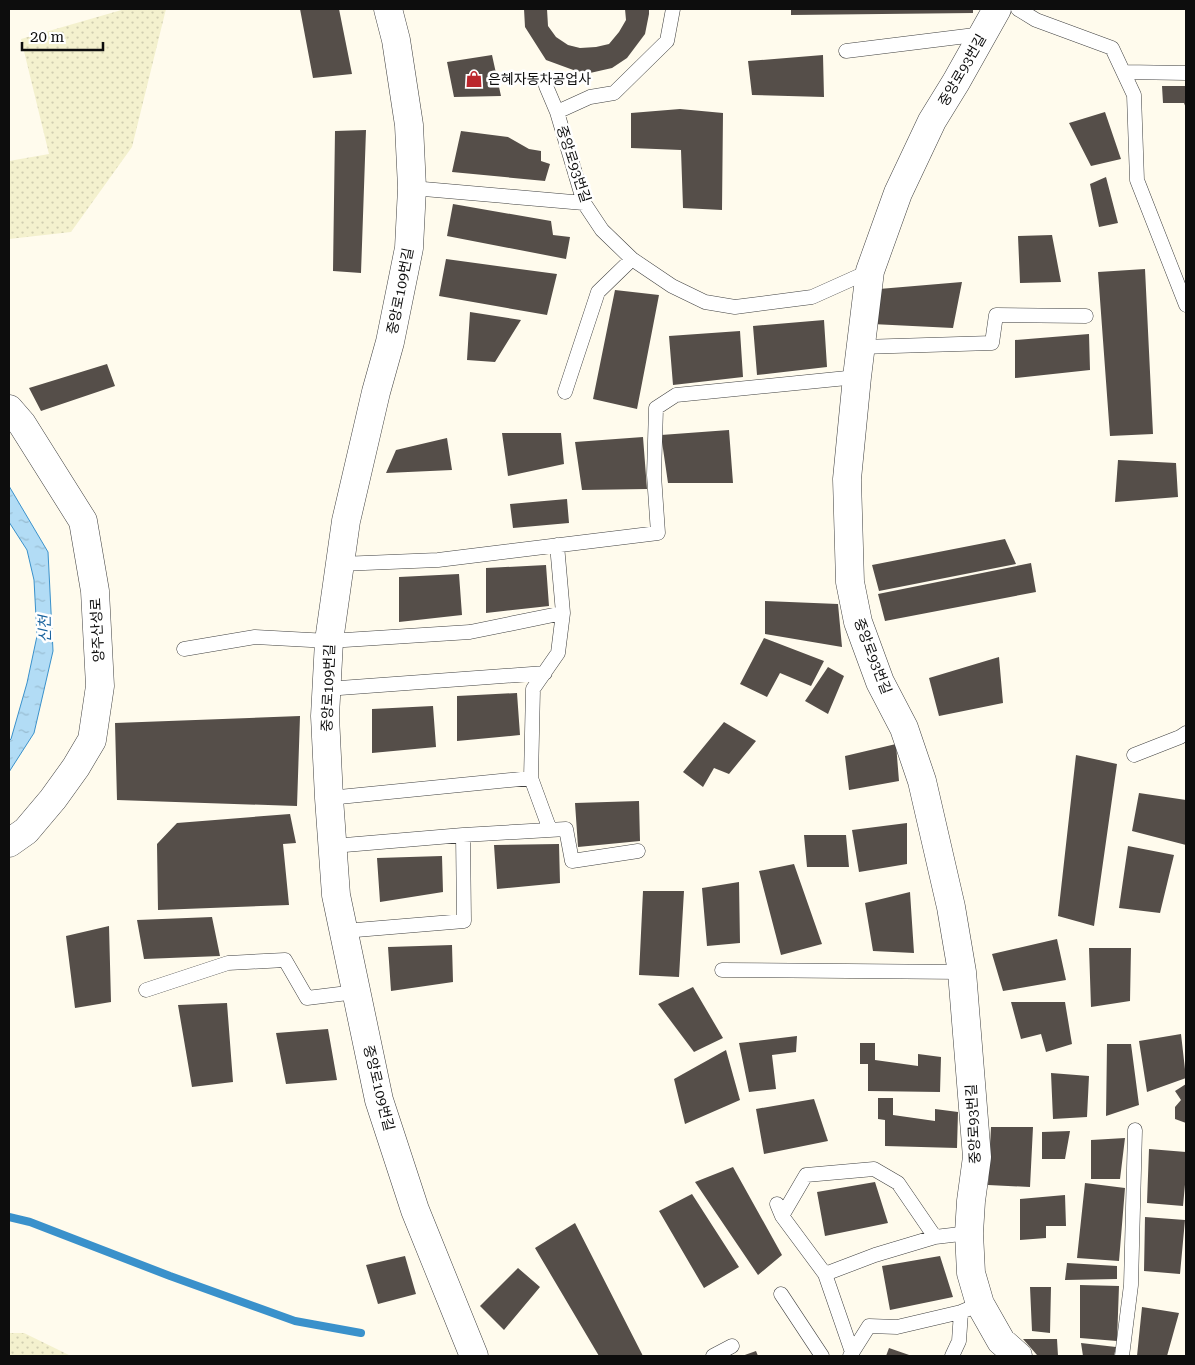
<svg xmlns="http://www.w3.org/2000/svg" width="1195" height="1365" font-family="'Roboto Serif','Noto Sans KR',serif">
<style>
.farmland{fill:url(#farmland-dots)}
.water{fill:url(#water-ripples);stroke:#3a91cb}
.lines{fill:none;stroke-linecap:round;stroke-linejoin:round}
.stream{stroke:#3a91cb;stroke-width:8}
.building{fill:#554e49}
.service-casing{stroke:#404040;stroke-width:15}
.minor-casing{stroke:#404040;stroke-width:29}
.service{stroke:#fff;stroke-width:14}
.minor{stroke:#fff;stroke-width:28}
.labels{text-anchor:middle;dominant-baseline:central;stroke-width:5;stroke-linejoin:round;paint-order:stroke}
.street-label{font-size:14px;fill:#0d0d0d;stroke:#fff}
.poi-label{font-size:14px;fill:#0d0d0d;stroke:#fff;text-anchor:start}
.water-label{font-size:15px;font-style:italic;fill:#18629d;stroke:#fff}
</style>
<defs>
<pattern id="farmland-dots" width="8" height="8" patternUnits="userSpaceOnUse" patternTransform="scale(1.25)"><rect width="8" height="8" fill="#f4f1ce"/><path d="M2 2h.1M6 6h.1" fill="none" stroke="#d0cdb0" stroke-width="1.8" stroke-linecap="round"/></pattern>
<pattern id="water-ripples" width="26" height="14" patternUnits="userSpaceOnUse" patternTransform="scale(1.25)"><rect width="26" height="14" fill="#b2dcf5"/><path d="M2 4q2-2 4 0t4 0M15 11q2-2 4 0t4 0" fill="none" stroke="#98bcd1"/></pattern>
</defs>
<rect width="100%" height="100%" fill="#fffbed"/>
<path class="farmland" d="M125,9H166L132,147L71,232L9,239V161L49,154L21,39Z
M9,1333H24L71,1356H9Z"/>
<path class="water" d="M9,486L48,552L53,651L34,733L9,772V741L11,739L27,683L37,636L34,580L27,550L9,522Z"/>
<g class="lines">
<path class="stream" d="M9,1217L30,1222L170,1276L295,1321L361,1333"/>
</g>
<path class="building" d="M300,9H339L352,74L313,78Z
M524,9H547L548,26L556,37L568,45L580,48L596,47L609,44L619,32L626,20L625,9H649V14L645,34L627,58L612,68L590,73L576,71L546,60L525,27Z
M791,9H973V13L791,15Z
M492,55L501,96L454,97L447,62Z
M823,55L824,97L752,95L748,61Z
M1162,86H1186V108L1184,103H1163Z
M680,109L723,113L722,210L683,208L681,150L631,148V113Z
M1105,112L1121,159L1091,166L1069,123Z
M366,130L361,273L333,271L335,131Z
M461,131L508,137L529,149L541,151V161L550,164L545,181L452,172Z
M1106,177L1118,223L1099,227L1090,184Z
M453,204L551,221L553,235L570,237L566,259L447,236Z
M1052,235L1061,282L1020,283L1018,236Z
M446,259L557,274L547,315L439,296Z
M1145,269L1153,434L1110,436L1098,272Z
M962,282L953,328L872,324L879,289Z
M615,290L659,295L637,409L593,399Z
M470,312L521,320L495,362L467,360Z
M824,320L827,367L757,375L753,326Z
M740,331L743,377L673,385L669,336Z
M1089,334L1090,370L1015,378V340Z
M107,364L115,386L41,411L29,388Z
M729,430L733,483H668L661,435Z
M502,433H561L564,464L508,476Z
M643,437L647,489L582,490L575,442Z
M447,438L452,470L386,473L396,450Z
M1118,460L1176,463L1178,497L1115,502Z
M567,499L569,523L513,528L510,504Z
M1005,539L1016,564L879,591L872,565Z
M1031,563L1036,592L885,621L878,594Z
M546,565L549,606L486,613V568Z
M459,574L462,615L399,622V577Z
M765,601L838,604L842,647L765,634Z
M764,638L824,661L811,686L780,673L767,697L740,684Z
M999,657L1003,703L939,716L929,678Z
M828,667L844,676L828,714L805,701Z
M517,693L520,735L457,741V696Z
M433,706L436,747L372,753V709Z
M300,716L297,806L117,800L115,723Z
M724,722L756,741L729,774L714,768L703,787L683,772Z
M896,744L899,781L849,790L845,756Z
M1076,755L1117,764L1094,926L1058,916Z
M1139,793L1186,800V845L1132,831Z
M639,801L640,841L578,847L575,803Z
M290,814L296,843L283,844L289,905L158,910L157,844L177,823Z
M907,823V864L859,872L852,830Z
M804,835H846L849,867H807Z
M559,844L560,883L497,889L494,845Z
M1128,846L1174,855L1160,913L1119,908Z
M442,856L443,892L380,902L377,858Z
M794,864L822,944L781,955L759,871Z
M739,882L740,943L707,946L702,888Z
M643,891H684L679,977L639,975Z
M910,892L914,953L873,951L865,903Z
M212,917L220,956L144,959L137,920Z
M109,926L111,1002L75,1008L66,936Z
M1057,939L1066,980L1003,991L992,954Z
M452,945L453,982L391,991L388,947Z
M1089,948H1131L1130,1001L1091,1007Z
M693,987L723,1038L694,1052L658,1004Z
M1011,1002H1065L1072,1044L1046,1052L1041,1034L1021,1039Z
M227,1003L233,1082L192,1087L178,1005Z
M328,1029L337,1080L286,1084L276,1033Z
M1181,1034L1186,1078L1147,1092L1139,1041Z
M797,1036L796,1052L772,1055L776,1089L749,1092L739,1043Z
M860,1043H875V1060L918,1066V1054L941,1057L940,1092L868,1091V1064H860Z
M1107,1044H1131L1139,1105L1106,1116Z
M726,1050L740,1100L685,1124L674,1079Z
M1051,1073L1089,1076L1087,1117L1053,1119Z
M1186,1084V1123L1175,1119V1107L1181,1100L1175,1091Z
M878,1098H893V1115L935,1121V1109L958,1112L957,1148L885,1146V1120L878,1119Z
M814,1099L828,1141L764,1154L756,1109Z
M991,1127H1033L1030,1187L988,1185Z
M1070,1131L1065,1159H1042V1132Z
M1125,1138L1120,1179H1091V1140Z
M1149,1149L1186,1152V1174L1183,1206L1147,1203Z
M733,1167L782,1255L758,1275L695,1182Z
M875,1182L888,1223L825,1236L817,1192Z
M1085,1183L1125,1188L1119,1261L1077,1258Z
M692,1194L739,1267L704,1288L659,1211Z
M1065,1195L1066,1226H1046V1238L1020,1240V1199Z
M1145,1217L1185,1220L1180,1274L1144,1271Z
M575,1223L643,1356H599L535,1248Z
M405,1256L416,1294L378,1304L366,1265Z
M940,1256L953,1297L890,1310L882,1266Z
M1067,1263L1117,1266V1279L1065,1280Z
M518,1268L540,1287L504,1330L480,1306Z
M1080,1285L1119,1286L1117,1341L1080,1338Z
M1030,1287H1051L1050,1333L1032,1331Z
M1142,1307L1179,1313L1167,1356H1137Z
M1023,1339H1057L1058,1356L1037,1355Z
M1081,1343L1116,1347L1114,1356H1083Z
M889,1348L912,1356H886Z
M756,1351L758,1356H742Z"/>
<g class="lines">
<g class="service-casing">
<path id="service" d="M673,9L667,41L614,93L590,97L557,112L584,203L602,230L632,259L672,286L705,302L735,307L812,297L870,271
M1018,9L1036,20L1112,48L1134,95L1137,180L1186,305
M846,51L983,34
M1124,72L1186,73
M546,86L557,112
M412,188L584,203
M861,347L992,343L996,315L1086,316
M565,392L598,292L632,259
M340,564L438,560L658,533L654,475L656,408L676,395L857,377
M184,649L255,637L329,641L470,632L563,613L557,545
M326,689L545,673
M1134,755L1180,737L1186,733
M329,798L531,778
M550,830L531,778L533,689L558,653L563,613
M333,846L463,835L566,829L572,861L638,851
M344,931L464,921L463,835
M722,970L962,972
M146,990L228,963L285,960L307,998L356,992
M777,1204L782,1216L825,1274L852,1352
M782,1216L806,1175L874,1169L898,1183L935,1237
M825,1274L875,1255L935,1237L969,1233
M781,1294L822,1356
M713,1356L732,1346
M850,1356L869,1326L897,1327L961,1312L980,1304
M952,1356L959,1341L961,1312
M1122,1356L1131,1285L1135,1130"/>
</g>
<g class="minor-casing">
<path id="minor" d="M388,9L396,40L409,125L412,188L409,248L390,342L376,392L346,521L329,641L325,716L329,798L336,895L379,1100L415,1210L474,1356
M997,9L956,82L932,121L898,193L870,271L857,377L847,479L850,582L858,622L880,682L904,728L922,781L951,907L962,972L977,1157L971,1201L969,1233L971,1273L980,1304L1001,1341L1018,1356
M9,409L22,424L83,521L95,591L100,686L92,740L76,767L53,799L26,831L9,843"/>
</g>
<use href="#service" class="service"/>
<use href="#minor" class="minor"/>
</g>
<defs>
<g id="shop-bare" transform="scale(1.35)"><path d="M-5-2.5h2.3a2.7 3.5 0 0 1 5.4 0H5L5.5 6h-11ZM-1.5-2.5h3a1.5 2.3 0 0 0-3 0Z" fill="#bb272d" stroke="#fff" stroke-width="2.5" paint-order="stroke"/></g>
</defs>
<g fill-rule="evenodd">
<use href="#shop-bare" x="474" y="79"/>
</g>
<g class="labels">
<g class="street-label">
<text transform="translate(962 70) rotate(-60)">중앙로93번길</text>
<text transform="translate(574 164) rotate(72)">중앙로93번길</text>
<text transform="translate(400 291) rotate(-79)">중앙로109번길</text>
<text transform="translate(97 630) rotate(-93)">양주산성로</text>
<text transform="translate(873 656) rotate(69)">중앙로93번길</text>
<text transform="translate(328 688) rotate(-88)">중앙로109번길</text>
<text transform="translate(379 1088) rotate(76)">중앙로109번길</text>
<text transform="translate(973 1124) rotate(-93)">중앙로93번길</text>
</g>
<g class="poi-label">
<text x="488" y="79">은혜자동차공업사</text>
</g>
<g class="water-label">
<text transform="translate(45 629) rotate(-91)">신천</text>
</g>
</g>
<rect width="1195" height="1365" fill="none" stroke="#0d0d0d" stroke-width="20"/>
<path d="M22 42v8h81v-8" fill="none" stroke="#0d0d0d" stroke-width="2.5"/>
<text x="30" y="42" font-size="15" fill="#0d0d0d" stroke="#ffffff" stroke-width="4" paint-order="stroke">20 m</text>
</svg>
